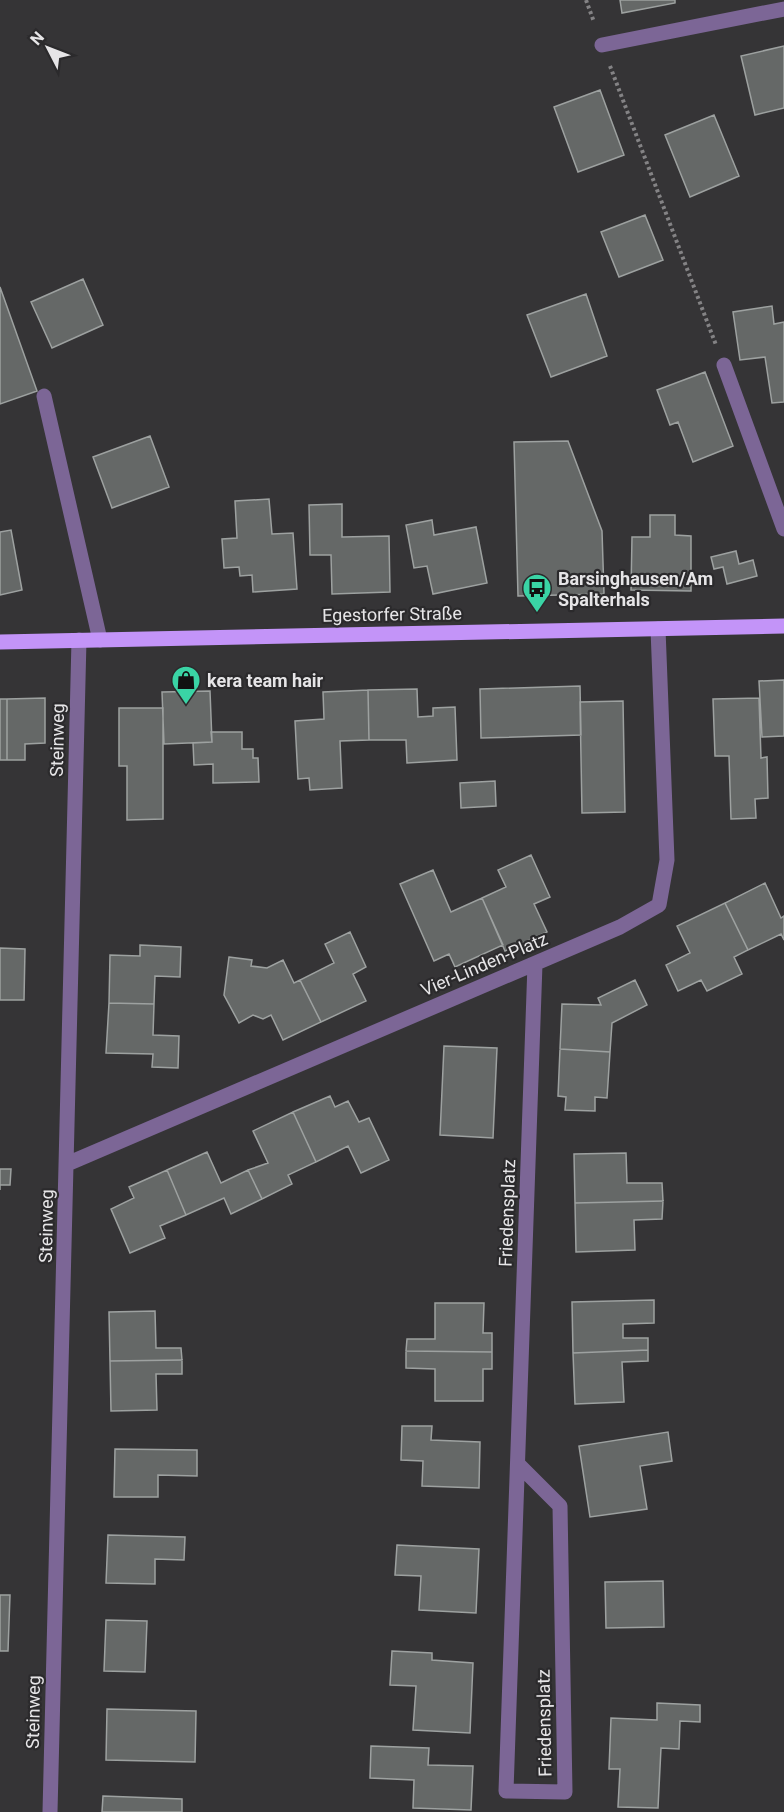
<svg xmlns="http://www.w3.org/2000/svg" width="784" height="1812" font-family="Roboto,sans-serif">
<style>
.building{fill:#656867;stroke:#9da1a0;stroke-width:1.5}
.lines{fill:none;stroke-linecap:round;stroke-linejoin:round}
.path{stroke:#848385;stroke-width:4;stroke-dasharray:3 3;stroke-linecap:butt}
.minor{stroke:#7c6696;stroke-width:15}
.major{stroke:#c394f8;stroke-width:15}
.labels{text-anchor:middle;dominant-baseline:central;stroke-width:4.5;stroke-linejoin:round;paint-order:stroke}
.poi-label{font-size:18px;font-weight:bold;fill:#e6e5e7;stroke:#2b2a2c;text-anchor:start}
.street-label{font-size:18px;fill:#e6e5e7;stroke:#2b2a2c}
</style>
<rect width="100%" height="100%" fill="#353436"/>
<path class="building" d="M620,0H675V3L622,13Z
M784,46V108L755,115L741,56Z
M600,90L624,155L578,172L554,107Z
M714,115L739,176L690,197L665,135Z
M645,215L663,260L619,277L601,232Z
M83,279L103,325L52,348L31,302Z
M0,287L37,391L0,404Z
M586,294L607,356L551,377L527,315Z
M772,306L774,324L784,322V402L772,403L765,357L740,360L733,312Z
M705,372L733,446L693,462L678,422L670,425L657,390Z
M150,436L169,487L112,508L93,457Z
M568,441L602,531L604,594L518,596L514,442Z
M269,499L272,534L293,533L297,589L253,592L252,575L240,576L239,567L224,568L222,539L237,538L235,501Z
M342,504V537L389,536L390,592L332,594L331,555H310L309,505Z
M650,515H675V535L691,536V591L631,590L632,537H650Z
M432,520L434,535L476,527L487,583L433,594L427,566L414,568L406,525Z
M11,530L22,590L0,595V532Z
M736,551L739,564L753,560L757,576L727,584L723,567L714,569L711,557Z
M784,680V736L762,737L759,681Z
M580,686L581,735L481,738L480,689Z
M417,689L418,717L433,716V708L455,707L457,760L407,763L406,740H369L368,690Z
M368,690L369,740L340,741L342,788L310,790L309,778L298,779L295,721L324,719L323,692Z
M210,691L212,742L164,744L162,692Z
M45,698V743L25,744V760H7V699Z
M759,698L761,758L767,757L768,798L755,799L756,818L731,819L729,756H715L713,699Z
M0,699H7V760H0Z
M623,701L625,812L582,813L580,702Z
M119,708H163V819L127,820V766H119Z
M211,732H242V749H253V758H258L259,782L213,783V764L194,765L193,743L212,742Z
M495,781L496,806L461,808L460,783Z
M531,855L550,897L534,904L547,932L505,951L482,898L506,887L498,870Z
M433,870L451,912L482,898L503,945L455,967L449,954L434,961L400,884Z
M765,883L781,918L784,916V940L781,934L748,950L725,903Z
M725,903L748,950L734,957L742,974L707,991L701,980L678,991L666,965L690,953L677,926Z
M350,932L366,967L353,974L366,1001L321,1022L300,980L334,963L325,944Z
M140,945L181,947L180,977L155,976L154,1004L109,1003L110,955L140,956Z
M0,948L25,949L24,1000H0Z
M229,957L252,960L251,966L267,968L283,960L294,983L300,980L321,1022L283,1040L271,1015L263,1019L253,1015L239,1023L224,995Z
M635,980L647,1005L612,1023L610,1052L560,1049L562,1004L601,1005L598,998Z
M109,1003L154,1004L153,1035L179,1036L178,1068L152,1067L153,1054L106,1053Z
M444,1046L497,1048L493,1138L440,1135Z
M560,1049L610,1052L607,1098L595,1097V1111L565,1110L566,1097L558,1096Z
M330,1096L335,1107L348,1101L359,1122L369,1118L389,1160L361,1173L348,1146L316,1162L293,1112Z
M293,1112L316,1162L288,1175L292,1184L262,1199L248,1170L268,1163L253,1131Z
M207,1152L221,1183L248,1170L262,1199L231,1214L224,1198L186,1215L167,1170Z
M626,1153L627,1183H662L663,1201L575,1203L574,1154Z
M0,1169H11L10,1185H0V1190Z
M167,1170L186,1215L160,1226L165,1238L130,1253L111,1209L134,1198L129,1187Z
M663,1201L662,1219L634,1220L635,1250L576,1252L575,1203Z
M654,1300V1323L623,1324V1338H648V1350L573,1353L572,1302Z
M435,1303H484L483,1333H492V1352L406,1351L407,1339H435Z
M155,1311L156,1348H181L182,1360L110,1361L109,1312Z
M648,1350V1361L622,1362L624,1402L575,1404L573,1353Z
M406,1351L492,1352V1369H483V1401H435V1369L406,1368Z
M182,1360V1374H156L157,1410L111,1411L110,1361Z
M402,1426H432L431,1440L480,1442L479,1488L422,1486L423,1461L401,1460Z
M668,1432L672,1461L640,1466L647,1509L590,1517L579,1446Z
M115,1449L197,1450V1476L158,1475V1497H114Z
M108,1535L185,1537L184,1560L155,1559V1584L106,1583Z
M397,1545L479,1549L476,1613L419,1610L421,1576L395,1575Z
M663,1581L664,1627L606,1628L605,1582Z
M0,1595H10L8,1651H0Z
M106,1620L147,1621L145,1672L104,1671Z
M392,1651L432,1653V1660L473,1663L470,1733L413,1730L416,1686L390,1685Z
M657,1703L700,1705V1722L680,1721L679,1749L661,1748L658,1808L618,1807L620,1769H609L611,1718L657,1720Z
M107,1709L196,1711L195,1762L106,1760Z
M371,1746L429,1748L428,1765L473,1766L471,1810L413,1808L414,1780L370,1778Z
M103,1796L182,1799V1812H102Z"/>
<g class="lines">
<path class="path" d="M586,0L594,22
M610,66L716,345"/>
<path class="minor" d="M602,45L784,9
M724,365L784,529
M44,396L100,640
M67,1164L620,927L659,905L667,860L658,629
M518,1464L560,1506L565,1792L506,1791L535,964
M50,1812L79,640"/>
<path class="major" d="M0,642L784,626"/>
</g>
<defs>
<g id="bus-pin" transform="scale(1.5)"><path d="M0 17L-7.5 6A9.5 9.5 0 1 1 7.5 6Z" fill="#3ad4a5" stroke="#2b2a2c"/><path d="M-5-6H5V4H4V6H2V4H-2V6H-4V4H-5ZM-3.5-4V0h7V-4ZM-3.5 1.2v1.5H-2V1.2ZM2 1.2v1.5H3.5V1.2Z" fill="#111"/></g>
<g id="shop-pin" transform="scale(1.5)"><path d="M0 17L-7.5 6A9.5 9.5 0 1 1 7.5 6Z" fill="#3ad4a5" stroke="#2b2a2c"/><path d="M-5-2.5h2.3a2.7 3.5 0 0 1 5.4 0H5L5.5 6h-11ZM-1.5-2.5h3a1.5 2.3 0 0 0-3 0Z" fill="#111"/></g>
</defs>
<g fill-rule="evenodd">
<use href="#bus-pin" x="537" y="588"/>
<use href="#shop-pin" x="186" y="680"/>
</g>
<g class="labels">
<g class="poi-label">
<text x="558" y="578">Barsinghausen/Am<tspan x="558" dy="21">Spalterhals</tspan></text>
<text x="207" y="680">kera team hair</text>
</g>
<g class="street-label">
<text transform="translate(392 614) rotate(-1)">Egestorfer Straße</text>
<text transform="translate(57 740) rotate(-89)">Steinweg</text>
<text transform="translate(484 964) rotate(-23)">Vier-Linden-Platz</text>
<text transform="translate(507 1213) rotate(-88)">Friedensplatz</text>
<text transform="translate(46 1226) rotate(-89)">Steinweg</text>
<text transform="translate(33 1712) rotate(-89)">Steinweg</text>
<text transform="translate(544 1723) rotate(-91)">Friedensplatz</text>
</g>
</g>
<g transform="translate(48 48) rotate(312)" stroke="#2b2a2c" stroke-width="4.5" paint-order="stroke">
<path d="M0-4.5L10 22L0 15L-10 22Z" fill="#e6e5e7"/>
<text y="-9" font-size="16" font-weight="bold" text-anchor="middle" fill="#e6e5e7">N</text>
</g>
</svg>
